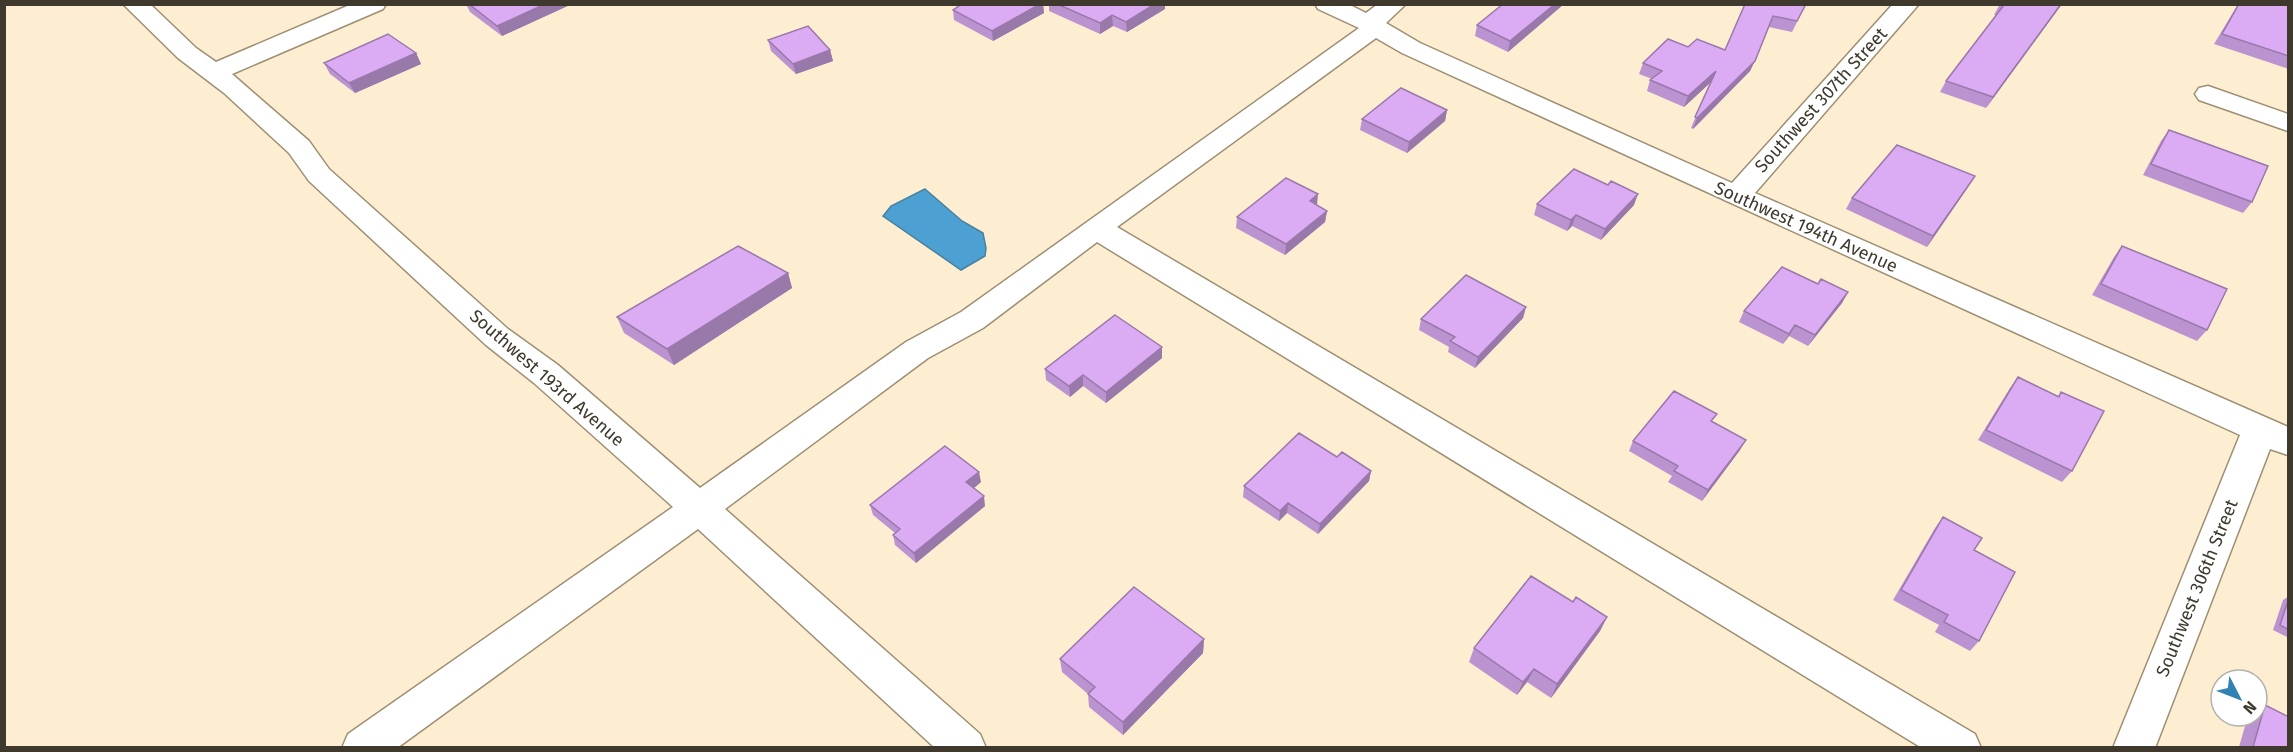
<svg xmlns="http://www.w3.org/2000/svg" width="2293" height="752" font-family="'Fira Sans',sans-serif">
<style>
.water{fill:#4ca0d2;stroke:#4881a0;stroke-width:1.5}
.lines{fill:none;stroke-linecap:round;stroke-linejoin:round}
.minor-casing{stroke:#9d8f74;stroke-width:3}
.minor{fill:#fff;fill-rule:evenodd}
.wall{fill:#bc93d1}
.shaded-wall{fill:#9978aa}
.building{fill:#dbabf3;stroke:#9978aa;stroke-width:1.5}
.labels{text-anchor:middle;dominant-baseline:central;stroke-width:4.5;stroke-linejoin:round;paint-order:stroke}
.street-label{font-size:18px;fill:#3f392d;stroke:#fff}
</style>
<rect width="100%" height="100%" fill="#feeed1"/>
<path class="water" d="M925,189L962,221L983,233L986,248L985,256L961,270L883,216L891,206Z"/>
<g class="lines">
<g class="minor-casing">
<path id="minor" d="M123,4H150L196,48L216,62L352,4H386L383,9L232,74L309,141L329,169L508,329L558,365L700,488L906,342L961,312L1359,28L1318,9L1315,4H1348L1366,13L1378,4H1406L1386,23L1420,43L1732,183L1893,4H1919L1755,193L2288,427V455L2270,449L2155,748H2113L2240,435L1402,53L1376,38L1117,227L1975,734L1981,748H1922L1097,242L983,328L928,358L725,509L980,734L986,748H935L698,529L397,748H342L348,734L673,507L534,383L486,345L309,181L289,153L224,93L178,58Z
M2208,86L2288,114V131L2199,100L2195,94L2199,88Z"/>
</g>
<use href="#minor" class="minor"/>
</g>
<path class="wall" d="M466,4H572L502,36L470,12Z
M955,4H1043L1044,13L993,41L954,20L953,10L958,7Z
M1049,4H1165V9L1127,32L1113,26L1100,34L1049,11Z
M1503,4H1564L1508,52L1475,36L1477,25Z
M1745,4H1806L1792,32L1769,27L1750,71L1693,129L1691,128L1710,83L1684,107L1647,91L1650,80L1652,79L1639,74L1643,63L1688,47L1725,50Z
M2000,4H2062L1986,108L1940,92L1946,81L1997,15H1994Z
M2238,4H2289V69L2214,44Z
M768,40L830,50L833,61L796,74L771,51Z
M416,53L421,64L355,93L330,74L324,63Z
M1447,110L1445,121L1407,153L1360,130L1362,119Z
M2169,130L2252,202L2243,213L2143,175L2161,141Z
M1968,187L1927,247L1846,209L1852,198Z
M1537,204L1634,205L1601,240L1572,226L1567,231L1534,215Z
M1317,205L1327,211L1325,222L1285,255L1236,228L1237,217Z
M2122,246L2207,330L2197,341L2092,295L2114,257Z
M788,273L792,288L674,365L624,333L617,317Z
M1818,284L1848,292L1842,303L1808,346L1789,336L1783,344L1739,322L1744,311Z
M1526,307L1523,318L1475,368L1448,352L1449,347L1419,330L1421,319Z
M1162,358L1106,403L1083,386L1070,397L1046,380L1045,369Z
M2018,377L2058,396L2061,392L2072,471L2062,482L1978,440L2010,388Z
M1712,422L1740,450L1702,501L1668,482L1672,476L1629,451L1633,441Z
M1337,457L1371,471L1369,481L1318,534L1287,513L1279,521L1243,497L1244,486Z
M981,482L974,488L985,506L916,563L895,545L893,535L895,533L873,515L870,505Z
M1943,517L1974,550L1979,641L1970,651L1935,632L1939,625L1893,600L1935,528Z
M2289,596V638L2273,630L2283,600Z
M1573,602L1607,617L1600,631L1551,698L1527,682L1517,695L1469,662L1474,648Z
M1204,639L1203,653L1123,735L1089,707L1088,694L1062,672L1060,659Z
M2265,705L2289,747H2239L2247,719L2251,716H2257V712Z"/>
<path class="shaded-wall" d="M545,4H572L502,36L497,26Z
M1040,4H1043L1044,13L993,41L992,31Z
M1155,4H1165V9L1127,32L1126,22Z
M1555,4H1564L1508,52L1510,41Z
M2061,4H2062L1986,108L1993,97Z
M1112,15L1113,26L1100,34V23Z
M830,50L833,61L796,74L793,64Z
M416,53L421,64L355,93L349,83Z
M1755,61L1750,71L1693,129L1697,118Z
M1716,71L1711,82L1684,107L1688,96Z
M1447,110L1445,121L1407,153L1409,142Z
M1975,176L1968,187L1927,247L1933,236Z
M1318,194L1317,205L1310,201Z
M1638,194L1634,205L1601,240L1605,229Z
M1327,211L1325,222L1285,255L1286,244Z
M1576,215L1572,226L1567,231L1571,220Z
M788,273L792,288L674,365L667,349Z
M1848,292L1842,303L1808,346L1815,335Z
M1526,307L1523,318L1475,368L1478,357Z
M1795,325L1789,336L1783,344L1789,334Z
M1162,347V358L1106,403V392Z
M1083,375V386L1070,397L1069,386Z
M1746,440L1740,450L1702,501L1708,490Z
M1371,471L1369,481L1318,534L1320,524Z
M979,472L981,482L968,493L966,482Z
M984,496L985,506L916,563L914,553Z
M1288,503L1287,513L1279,521L1280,511Z
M1607,617L1600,631L1551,698L1557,684Z
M1204,639L1203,653L1123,735V722Z
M1534,669L1527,682L1517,695L1523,682Z"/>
<path class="building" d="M469,4H545L497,26Z
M962,4H1040L992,31L953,10Z
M1057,4H1155L1126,22L1112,15L1100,23Z
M1503,4H1555L1510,41L1477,25Z
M1745,4H1806L1797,21L1773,16L1755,61L1697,118L1695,117L1716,71L1688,96L1650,80L1662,71L1643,63L1668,39L1688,47L1697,39L1725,50Z
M2002,4H2061L1993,97L1946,81L2004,5Z
M2239,4H2289V56L2222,34Z
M808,26L830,50L793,64L768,40Z
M388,34L416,53L349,83L324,63Z
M1401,88L1447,110L1409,142L1362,119Z
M2169,130L2268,166L2252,202L2151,164Z
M1897,145L1975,176L1933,236L1852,198Z
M1574,169L1608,185L1611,181L1638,194L1605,229L1576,215L1571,220L1537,204Z
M1286,178L1318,194L1310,201L1327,211L1286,244L1237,217Z
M738,246L788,273L667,349L617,317Z
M2122,246L2227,289L2207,330L2101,284Z
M1782,267L1818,284L1821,279L1848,292L1815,335L1795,325L1789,334L1744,311Z
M1466,275L1526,307L1478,357L1450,341L1455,337L1421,319Z
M1115,315L1162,347L1106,392L1083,375L1069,386L1045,369Z
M2018,377L2059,397L2061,392L2104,411L2072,471L1986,430Z
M1674,391L1717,414L1711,421L1746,440L1708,490L1674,471L1678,466L1633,441Z
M1299,433L1337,457L1342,452L1371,471L1320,524L1288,503L1280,511L1244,486Z
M945,446L979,472L966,482L984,496L914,553L893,535L900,529L870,505Z
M1943,517L1982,538L1974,550L2015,572L1979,641L1944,622L1948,615L1901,590Z
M1531,576L1573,602L1576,597L1607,617L1557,684L1534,669L1523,682L1474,648Z
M1134,587L1204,639L1123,722L1088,694L1095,687L1060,659Z
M2289,598V630L2280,625Z
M2265,705L2289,717V747H2253Z"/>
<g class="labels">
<g class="street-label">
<text transform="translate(1821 100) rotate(-48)">Southwest 307th Street</text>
<text transform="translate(1806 227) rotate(24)">Southwest 194th Avenue</text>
<text transform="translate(547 378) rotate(41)">Southwest 193rd Avenue</text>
<text transform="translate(2197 588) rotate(-68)">Southwest 306th Street</text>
</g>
</g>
<rect width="2293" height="752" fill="none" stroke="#3f392d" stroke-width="12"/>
<g transform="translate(2239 698) rotate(132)"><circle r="28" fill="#ffffff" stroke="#b2b0ab" stroke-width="1.5"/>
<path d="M0-4.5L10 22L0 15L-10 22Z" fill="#3182b3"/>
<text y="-9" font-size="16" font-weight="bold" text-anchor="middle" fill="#3f392d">N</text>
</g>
</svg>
